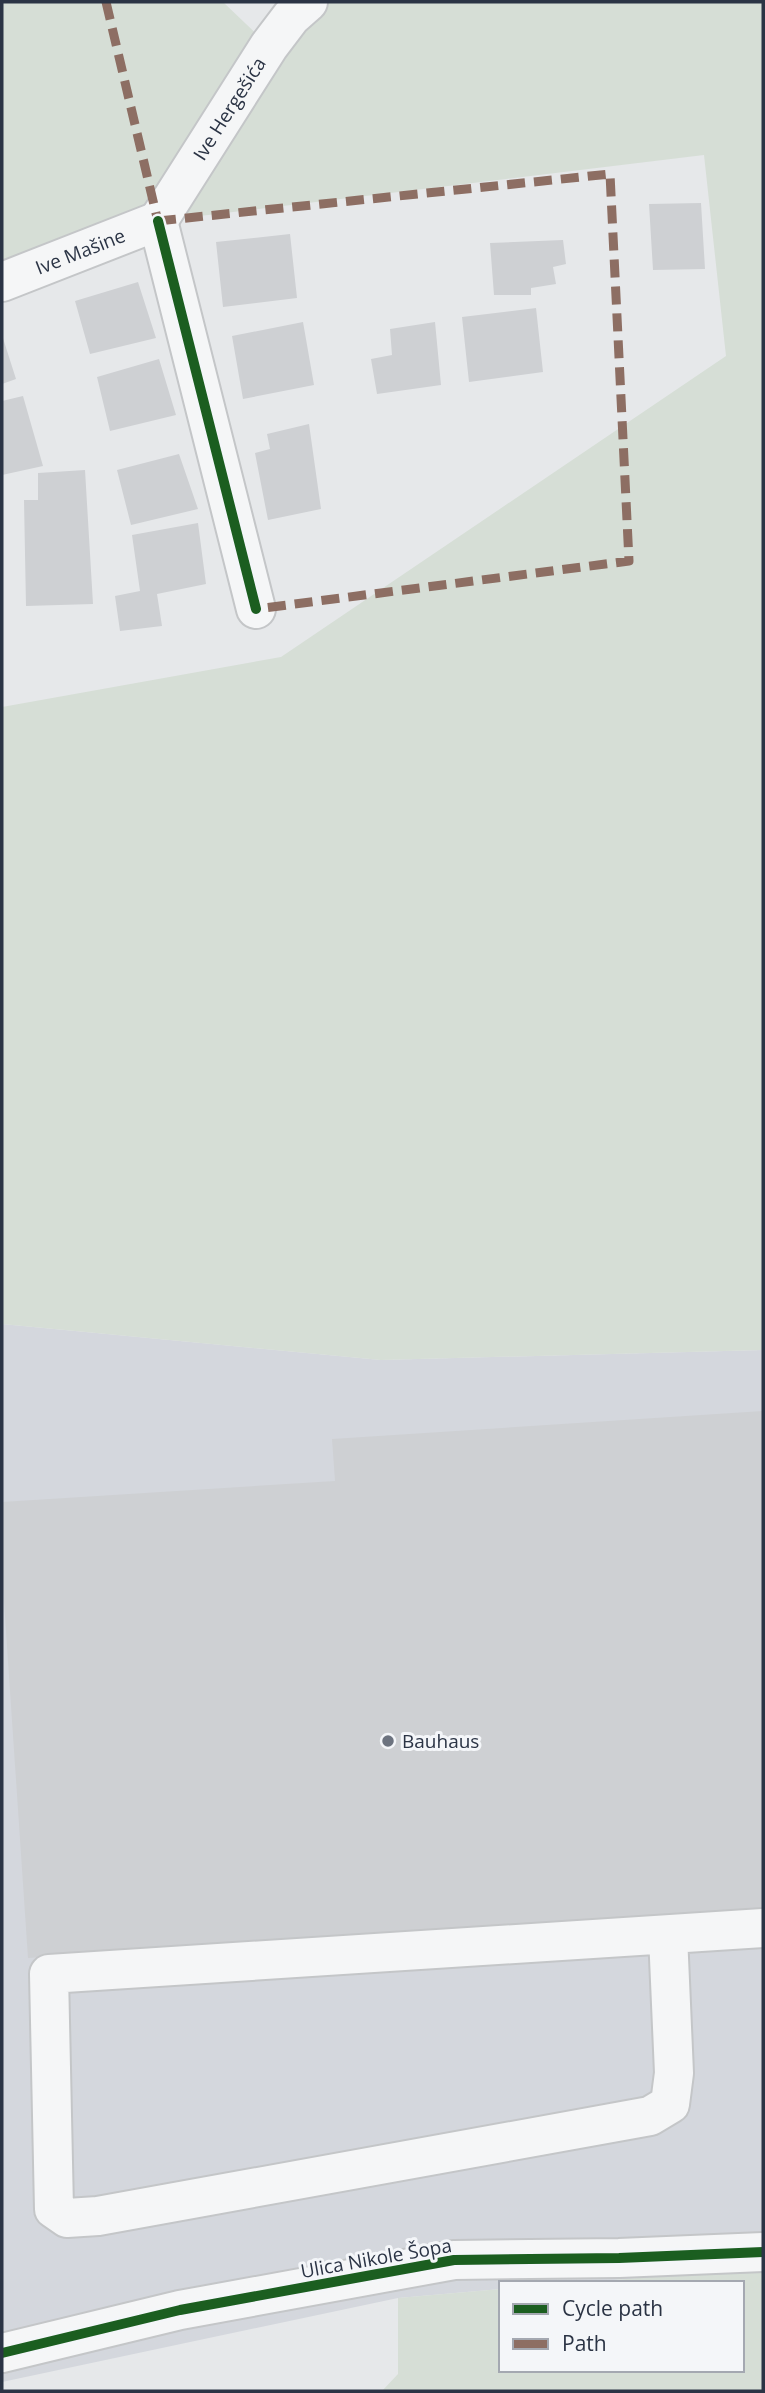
<svg xmlns="http://www.w3.org/2000/svg" width="765" height="2393" font-family="'Open Sans',sans-serif">
<style>
.built{fill:#d4d7dd}
.green{fill:#d6ded6}
.building{fill:#ced0d3}
.lines{fill:none;stroke-linecap:round;stroke-linejoin:round}
.minor-casing{stroke:#c4c6c8;stroke-width:42}
.minor{stroke:#f5f6f7;stroke-width:38}
.quiet{stroke:#8d6e63;stroke-width:9;stroke-dasharray:18 9;stroke-linecap:butt}
.cycleway-casing{stroke:#f4f6f9;stroke-width:15}
.cycleway{stroke:#1b5e20;stroke-width:10}
.poi-dot{fill:#6c737f;stroke:#f4f6f9;stroke-width:2.5}
.labels{text-anchor:middle;dominant-baseline:central;stroke-width:6;stroke-linejoin:round;paint-order:stroke}
.street-label{font-size:19px;fill:#2b3445;stroke:#f4f6f9}
.poi-label{font-size:19px;fill:#2b3445;stroke:#f4f6f9;text-anchor:start}
</style>
<rect width="100%" height="100%" fill="#e6e8ea"/>
<path class="built" d="M2,1324L381,1360L763,1350V2268L576,2283H501V2289L398,2298L2,2382Z"/>
<path class="green" d="M2,2H223L269,46L308,2H763V1350L381,1360L2,1324V707L281,657L726,356L704,155L158,221L2,282Z
M763,2268V2391H382L398,2374V2298L501,2289V2370H742V2283H576Z"/>
<path class="building" d="M701,203L705,269L653,270L649,204Z
M290,234L297,298L223,307L216,242Z
M563,240L566,264L553,267L556,284L531,288V295H494L490,243Z
M138,282L156,338L90,354L75,301Z
M536,308L543,372L469,382L462,317Z
M303,322L314,385L243,399L232,336Z
M435,322L441,385L377,394L371,359L392,355L390,329Z
M2,335L16,379L2,384Z
M159,359L176,415L110,431L97,377Z
M23,396L43,466L2,475V401Z
M309,424L321,509L268,520L255,453L270,449L267,434Z
M179,454L198,509L131,525L117,470Z
M85,470L93,604L26,606L24,500H38V473Z
M198,523L206,584L157,594L162,626L120,631L115,596L140,591L132,535Z
M763,1411V1910L28,1958L2,1572V1502L335,1481L332,1439Z"/>
<g class="lines">
<g class="minor-casing">
<g id="minor">
<path d="M158,221L256,609"/>
<path id="s1" d="M158,221L269,46L291,17L308,2"/>
<path id="s2" d="M2,282L158,221"/>
<path d="M668,1935L674,2073L670,2104L650,2116L98,2216L67,2218L54,2209L49,1974L763,1928"/>
<path d="M2,2353L180,2310L454,2260L619,2258L763,2252"/>
</g>
</g>
<use href="#minor" class="minor"/>
<path class="quiet" d="M106,2L159,226
M158,221L610,174L629,561L256,609L255,606"/>
<g class="cycleway-casing">
<path id="cycleway" d="M158,221L256,609
M2,2353L180,2310L454,2260L619,2258L763,2252"/>
</g>
<use href="#cycleway" class="cycleway"/>
</g>
<circle class="poi-dot" cx="388" cy="1741" r="7"/>
<g class="labels">
<g class="street-label">
<text stroke="none"><textPath href="#s1" startOffset="133">Ive Hergešića</textPath></text>
<text stroke="none"><textPath href="#s2" startOffset="84">Ive Mašine</textPath></text>
<text transform="translate(376 2258) rotate(-10)">Ulica Nikole Šopa</text>
</g>
<g class="poi-label">
<text x="402" y="1741">Bauhaus</text>
</g>
</g>
<rect width="765" height="2393" fill="none" stroke="#2b3445" stroke-width="7"/>
<rect x="499" y="2281" width="245" height="91" fill="#f4f6f9" stroke="#a4a8b1" stroke-width="2"/>
<rect x="513" y="2304" width="35" height="10" fill="#1b5e20" stroke="#a4a8b1" stroke-width="2"/>
<text x="562" y="2316" font-size="21" fill="#2b3445">Cycle path</text>
<rect x="513" y="2339" width="35" height="10" fill="#8d6e63" stroke="#a4a8b1" stroke-width="2"/>
<text x="562" y="2351" font-size="21" fill="#2b3445">Path</text>
</svg>
